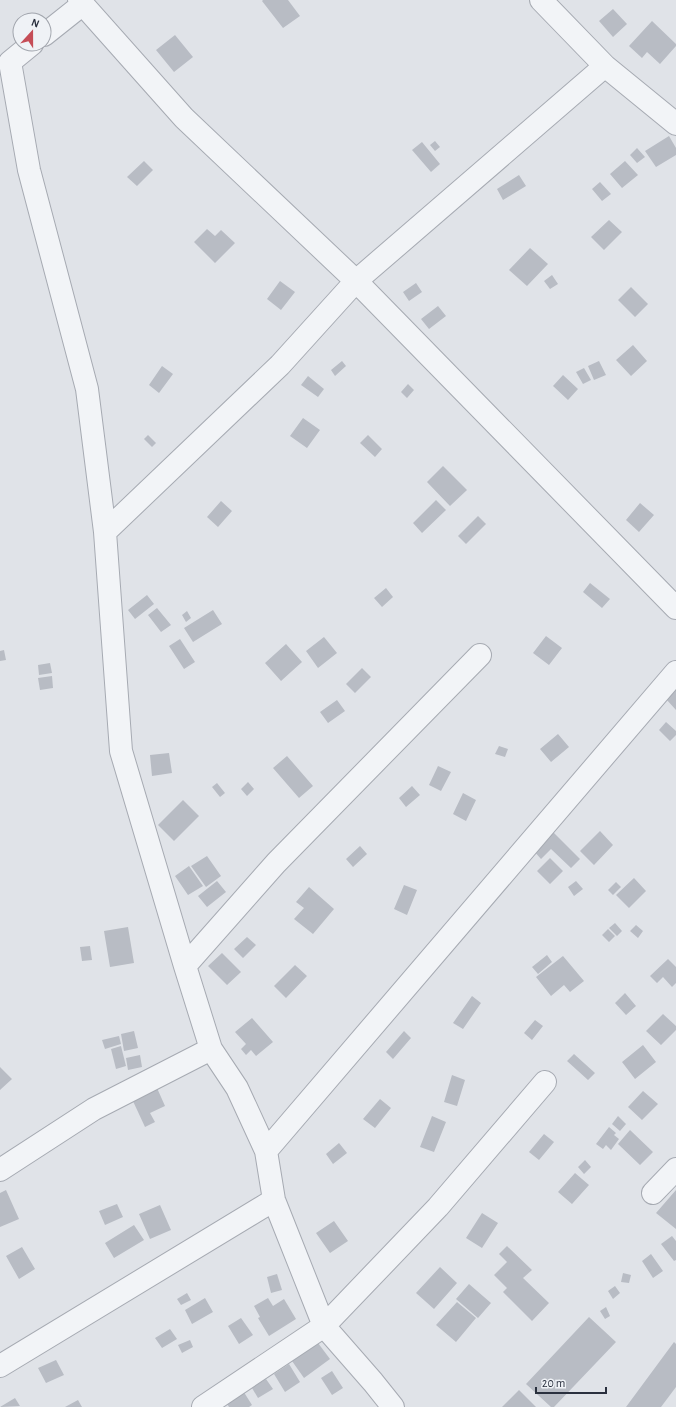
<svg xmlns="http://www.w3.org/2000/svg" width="676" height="1407" font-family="'Alegreya Sans',sans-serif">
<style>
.building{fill:#b8bcc4}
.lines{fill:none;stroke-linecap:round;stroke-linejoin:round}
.street-casing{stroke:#a6aab2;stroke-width:24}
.street{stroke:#f2f4f7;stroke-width:22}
</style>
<rect width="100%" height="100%" fill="#e0e3e8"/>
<path class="building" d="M263,0H288L300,16L283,28L262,1Z
M613,9L627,24L613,37L599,21Z
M652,21L676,44V46L660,64L647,52L642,58L629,46Z
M175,35L193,57L174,72L156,50Z
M669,136L676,148V155L656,167L645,151Z
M435,141L440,147L435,151L430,145Z
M422,142L440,164L431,172L412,150Z
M637,148L645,157L637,163L630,155Z
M144,161L153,170L137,186L127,177Z
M625,161L638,175L622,188L610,174Z
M519,175L526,186L503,200L497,189Z
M600,182L611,194L602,201L592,189Z
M609,220L622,232L604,250L591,237Z
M207,229L215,236L221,230L235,243L215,263L194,242Z
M530,248L548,264L527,286L509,270Z
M552,275L558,284L550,289L544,281Z
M280,281L295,292L281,310L267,299Z
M416,283L422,292L409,301L403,292Z
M631,287L648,304L635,317L618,300Z
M438,306L446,316L429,329L421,319Z
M633,345L647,361L631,376L616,360Z
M342,361L346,366L335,376L331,370Z
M599,361L606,375L594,380L588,366Z
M162,366L173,374L159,393L149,385Z
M584,368L591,380L583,384L576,372Z
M563,375L578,389L568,400L553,386Z
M308,376L324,389L318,397L301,385Z
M408,384L414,390L407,398L401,392Z
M303,418L320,430L307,448L290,436Z
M148,435L156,443L152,447L144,439Z
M368,435L382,449L375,457L360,443Z
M443,466L467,490L450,506L427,482Z
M436,500L446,510L422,533L413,523Z
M221,501L232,511L218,527L207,517Z
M640,503L654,515L639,532L626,520Z
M478,516L486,524L466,544L458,536Z
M590,583L610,599L602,608L583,592Z
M386,588L393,597L382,607L374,598Z
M147,595L154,604L135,619L128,610Z
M157,608L171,625L161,632L148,615Z
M213,610L222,624L193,642L184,628Z
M187,611L191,618L186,622L182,615Z
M546,636L562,648L549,665L533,653Z
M324,637L337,653L318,668L306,651Z
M180,639L195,662L184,669L169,646Z
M286,644L302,662L281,681L265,663Z
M4,650L6,660L0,661V651Z
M50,663L52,673L39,675L38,665Z
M362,668L371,677L355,693L346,684Z
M52,676L53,688L40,690L38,678Z
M676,690V710L666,699Z
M337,700L345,711L328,723L320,712Z
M666,722L676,731V735L670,741L659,730Z
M558,734L569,747L551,762L540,749Z
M499,746L508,749L505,757L495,754Z
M169,753L172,773L152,776L150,755Z
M287,756L313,786L299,798L273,768Z
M438,766L451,772L441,791L429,785Z
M248,782L254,789L247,796L241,789Z
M217,783L225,793L220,797L212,787Z
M412,786L420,795L406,807L399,798Z
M463,793L476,800L466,821L453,814Z
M183,800L199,816L174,841L158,825Z
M552,831L580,859L571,868L551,849L541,859L533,850Z
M600,831L613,845L594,865L580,851Z
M360,846L367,854L353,867L346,859Z
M207,856L221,876L206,887L191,866Z
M550,858L563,871L550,884L537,871Z
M189,866L203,886L188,895L175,876Z
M634,878L646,891L629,908L616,895Z
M217,881L226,892L207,907L198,896Z
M576,881L583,889L574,896L568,887Z
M616,882L621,887L613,895L608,890Z
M404,885L417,890L407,915L394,909Z
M309,887L334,909L313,934L294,919L304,908L296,902Z
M615,923L622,931L617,936L609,928Z
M636,925L643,931L638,938L630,931Z
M128,927L134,963L110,967L104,931Z
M608,929L615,936L609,942L602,935Z
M247,937L256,945L243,958L234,949Z
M90,946L92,960L82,961L80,947Z
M222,953L241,972L227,985L208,966Z
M547,955L552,962L538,974L532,967Z
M563,956L584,981L570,992L564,985L551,996L536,977Z
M668,959L676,967V983L672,987L663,977L657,983L650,976Z
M295,965L307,976L286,998L274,986Z
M625,993L636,1006L626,1015L615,1003Z
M472,996L481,1003L463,1029L453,1023Z
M663,1014L676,1026V1030L661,1045L646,1031Z
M252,1018L273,1042L256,1056L251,1050L246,1055L241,1049L246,1044L235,1032Z
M535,1020L543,1026L532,1040L524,1033Z
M134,1031L138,1048L124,1051L121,1034Z
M404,1031L411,1038L393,1059L386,1052Z
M119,1036L121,1044L105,1049L102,1040Z
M643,1045L656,1062L635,1079L622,1062Z
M121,1046L126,1066L116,1069L111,1049Z
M574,1054L595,1073L588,1080L567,1061Z
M140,1055L142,1067L128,1070L126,1058Z
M0,1067L12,1079L0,1090Z
M452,1075L465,1080L457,1106L444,1102Z
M157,1088L165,1106L150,1113L155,1122L145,1127L132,1099Z
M643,1091L658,1104L642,1120L628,1107Z
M380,1099L391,1108L375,1128L363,1119Z
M432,1116L446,1122L434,1152L420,1147Z
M618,1116L626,1124L620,1131L612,1124Z
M609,1127L616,1133L614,1135L619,1139L611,1150L606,1145L603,1149L596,1144Z
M630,1130L653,1152L640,1165L618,1144Z
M544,1134L554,1142L539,1160L529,1152Z
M339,1143L347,1153L333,1164L326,1154Z
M585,1160L591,1167L584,1174L578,1167Z
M575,1173L589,1185L572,1204L558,1192Z
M6,1190L19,1219L0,1227V1193Z
M676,1190V1229L656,1213Z
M117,1204L123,1217L105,1225L99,1211Z
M160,1205L171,1230L150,1239L139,1214Z
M482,1213L498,1223L482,1248L466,1238Z
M334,1221L348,1241L330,1253L316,1233Z
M134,1225L144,1240L114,1258L105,1243Z
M672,1236L676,1241V1260L674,1261L661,1244Z
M507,1246L532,1270L523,1278L549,1303L532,1321L503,1292L507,1288L494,1275L507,1262L499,1254Z
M22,1247L35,1269L19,1279L6,1256Z
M651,1254L663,1271L653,1278L642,1261Z
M440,1267L457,1283L434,1309L416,1293Z
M623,1273L631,1275L629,1283L621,1282Z
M277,1274L282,1290L271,1293L267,1277Z
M469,1284L491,1303L478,1318L456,1299Z
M615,1286L620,1293L613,1299L608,1291Z
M187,1293L191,1300L181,1305L177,1299Z
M205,1298L213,1312L192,1324L185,1310Z
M268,1298L273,1306L284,1299L296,1319L269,1336L258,1318L260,1317L254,1306Z
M457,1302L476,1318L456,1342L436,1325Z
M606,1307L610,1316L605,1319L600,1311Z
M589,1317L616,1342L554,1407H551L526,1384Z
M241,1318L253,1335L239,1344L228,1326Z
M170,1329L177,1339L162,1348L155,1338Z
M190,1340L193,1347L182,1353L178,1345Z
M674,1342L676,1344V1387L661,1407H626Z
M318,1343L330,1359L304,1378L292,1361Z
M56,1360L64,1375L46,1383L38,1368Z
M289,1364L300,1382L285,1392L274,1374Z
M332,1371L343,1388L332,1395L321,1378Z
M266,1379L273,1389L258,1398L252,1388Z
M240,1386L252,1405L249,1407H229L223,1397Z
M519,1390L536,1407H502Z
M15,1398L20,1406L0,1407Z
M78,1400L82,1407H65Z"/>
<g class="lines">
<g class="street-casing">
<path id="street" d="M79,0L184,118L356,281L676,608
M541,0L605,66
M44,35L83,4
M32,44L10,62L29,170L87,389L105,532L121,751L185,966L211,1049L237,1088L266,1151L274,1200L324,1326L373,1382L393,1407
M105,532L280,365L356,281L605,66L676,124
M185,966L276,863L480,655
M266,1151L676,672
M0,1170L94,1109L211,1049
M653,1193L676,1169
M0,1366L274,1200
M203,1407L324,1326L438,1207L545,1082"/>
</g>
<use href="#street" class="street"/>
</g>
<g transform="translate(32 32) rotate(21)"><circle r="19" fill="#eff2f6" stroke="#a0a4ac"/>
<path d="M0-3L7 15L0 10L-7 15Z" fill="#c54d57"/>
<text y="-6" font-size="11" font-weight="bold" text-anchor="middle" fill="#2a303e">N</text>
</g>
<path d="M536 1387v6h70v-6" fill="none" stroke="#2a303e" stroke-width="2"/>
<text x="542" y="1387" font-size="12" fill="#2a303e" stroke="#eff2f6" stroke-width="3" paint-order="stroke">20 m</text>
</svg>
